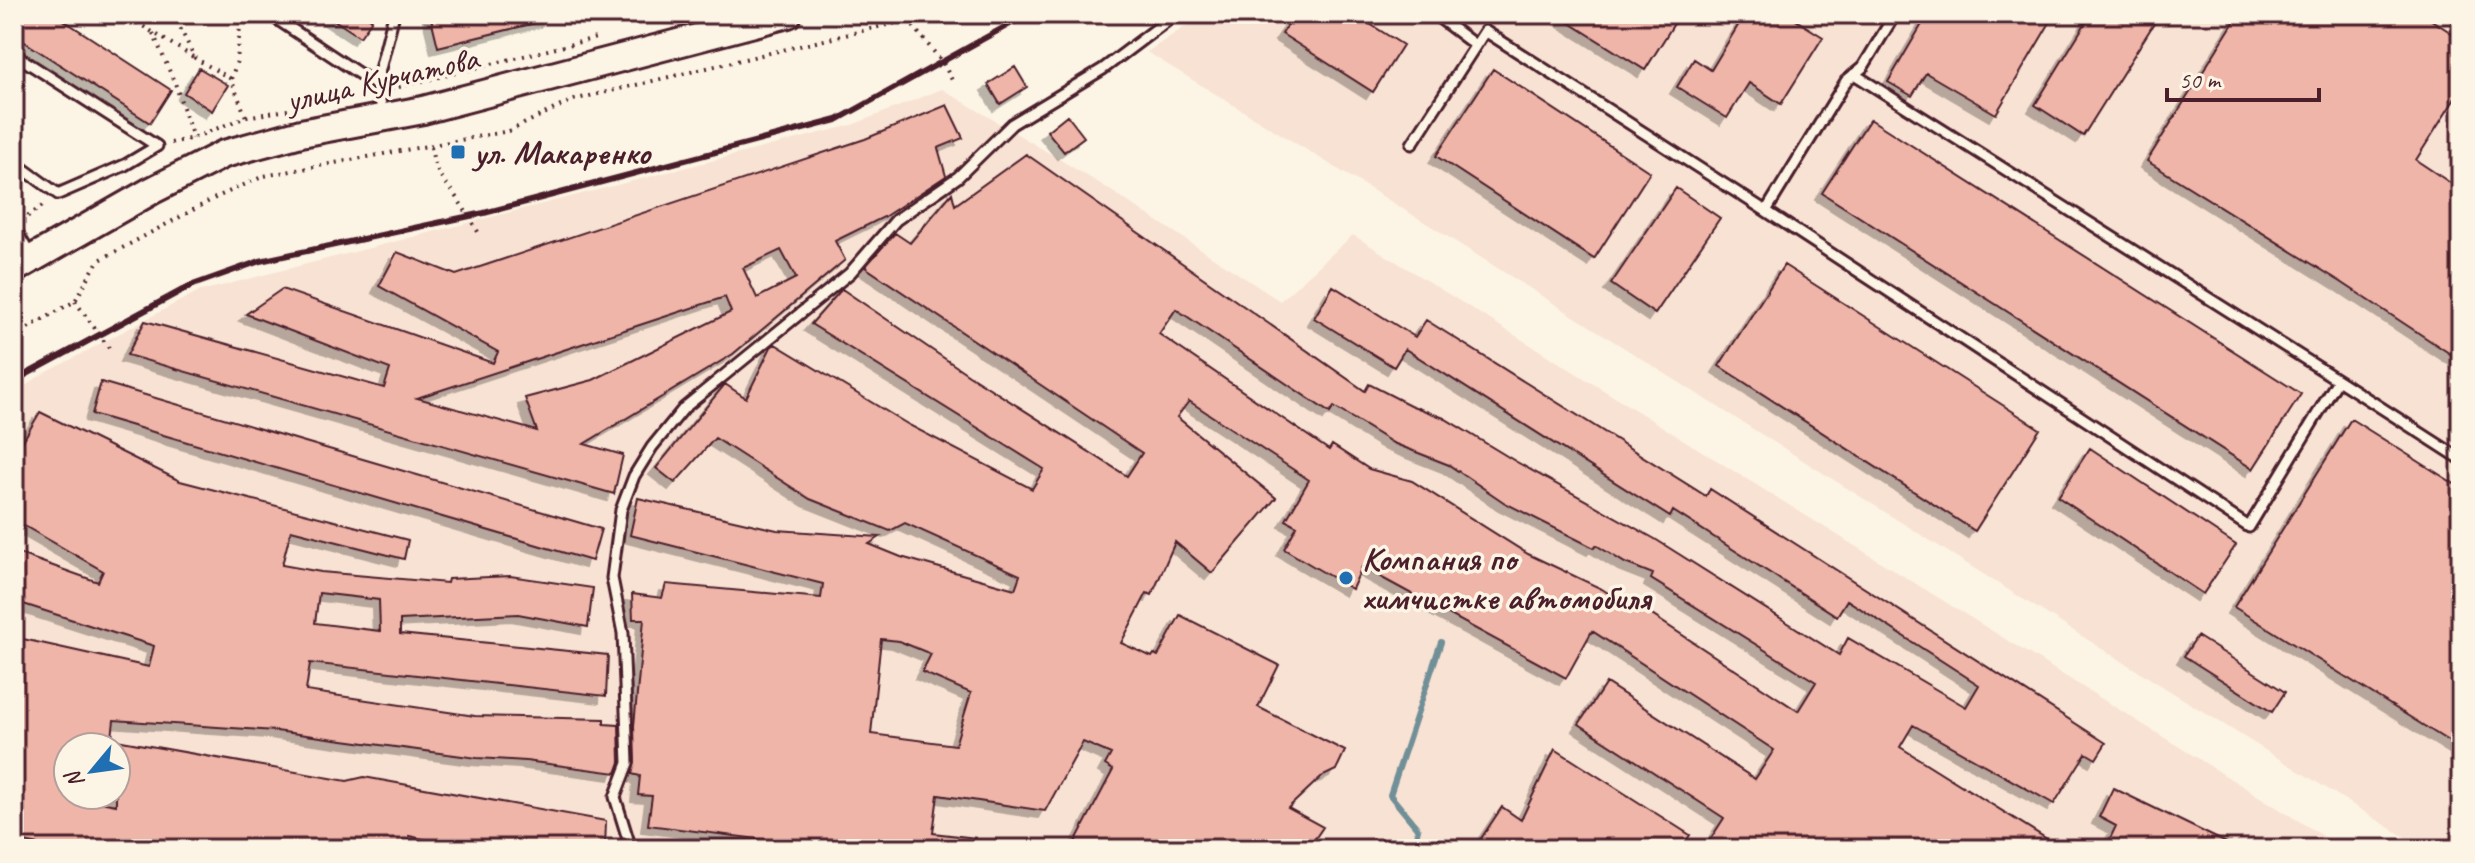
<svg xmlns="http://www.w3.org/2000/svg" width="2475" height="863" font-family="Caveat,sans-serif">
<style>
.built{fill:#f8e2d3;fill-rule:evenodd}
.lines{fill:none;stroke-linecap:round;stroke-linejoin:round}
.stream{stroke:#6f8f97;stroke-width:6}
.building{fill:#efb5a8;stroke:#4a1f2b;stroke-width:2;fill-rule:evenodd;filter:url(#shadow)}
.lane-casing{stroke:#4a1f2b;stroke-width:15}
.street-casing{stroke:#4a1f2b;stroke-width:24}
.secondary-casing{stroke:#4a1f2b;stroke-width:32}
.path{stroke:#4a1f2b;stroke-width:4;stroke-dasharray:2 6;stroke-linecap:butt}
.lane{stroke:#fcf5e5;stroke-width:9}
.street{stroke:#fcf5e5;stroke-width:18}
.secondary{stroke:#fcf5e5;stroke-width:26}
.rail{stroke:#4a1f2b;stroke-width:6}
.poi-dot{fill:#1f6fb2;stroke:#fcf5e5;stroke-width:3}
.labels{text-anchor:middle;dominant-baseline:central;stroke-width:7;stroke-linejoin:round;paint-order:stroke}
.street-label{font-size:34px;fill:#4a1f2b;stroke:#fcf5e5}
.poi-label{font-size:34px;font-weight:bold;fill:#4a1f2b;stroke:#fcf5e5;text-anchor:start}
</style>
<defs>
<filter id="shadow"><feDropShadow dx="-7" dy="7" stdDeviation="0" flood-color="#0004"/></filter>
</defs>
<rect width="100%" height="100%" fill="#fcf5e5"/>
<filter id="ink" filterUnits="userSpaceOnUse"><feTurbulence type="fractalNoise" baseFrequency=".0125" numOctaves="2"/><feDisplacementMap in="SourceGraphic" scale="16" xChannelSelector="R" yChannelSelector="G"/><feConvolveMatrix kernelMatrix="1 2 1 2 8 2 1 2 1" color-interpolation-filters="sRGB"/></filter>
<g filter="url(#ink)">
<path class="built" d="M1204,14H2461V849H2424L2080,635L1434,228L1147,52Z
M942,89L1099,183L1280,301L1353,235L2344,849H14V394L38,377L197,292L852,125ZM68,747H116V795H68Z"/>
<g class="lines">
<path class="stream" d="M1413,849L1418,829L1390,795L1441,642"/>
</g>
<path class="building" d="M14,14H54L171,90L150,123L14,35Z
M325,14H364L372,20L360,37Z
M430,14H548V20L438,47Z
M1295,14H1354L1403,45L1373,92L1282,34Z
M1556,14H1680L1645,70Z
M1745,14H1786L1823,37L1781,104L1749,83L1727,118L1677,87L1694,59L1711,70Z
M1928,14H2055L1996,114L1926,73L1912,96L1888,82Z
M2091,14H2160L2083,136L2035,105Z
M2239,14H2422L2461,39V89L2416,160L2461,190V361L2341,282L2147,161Z
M1015,67L1027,87L1000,104L988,84Z
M199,68L228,85L212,111L184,93Z
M1493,69L1650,172L1594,259L1436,156Z
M947,105L963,138L938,148L946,176L884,217L835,241L845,260L733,354L584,444L623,455L614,494L127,355L145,321L384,388L390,369L246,314L282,289L493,363L498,352L379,286L397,252L456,275L865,139ZM781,250L796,278L757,298L743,268ZM725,297L731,312L593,380L525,398L537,431L417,398Z
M1067,115L1084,137L1064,152L1047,131Z
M1870,119L2301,394L2253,469L1822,193Z
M1026,154L1365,391L1369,384L1410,405L1444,418L1515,461L1655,539L1839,655L1848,638L1966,707L1979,685L1847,600L1837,616L1673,511L1670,517L1405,349L1394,367L1314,318L1333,286L1415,337L1426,320L1706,496L1710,489L2106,743L2096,759L2086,753L2054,804L1913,725L1900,747L2063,849H1704L1724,818L1579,724L1606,683L1755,779L1774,750L1592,631L1566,678L1362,567L1352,589L1333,578L1284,549L1297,526L1286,520L1309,480L1189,401L1177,417L1276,498L1212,573L1175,542L1152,595L1147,593L1121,643L1152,657L1154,654L1158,656L1180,615L1279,665L1258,707L1345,751L1336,770L1321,777L1288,808L1323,827L1308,849H1083L1074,844L1113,770L1105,765L1111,754L1083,742L1045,811L938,795L933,833L976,838V849H835L648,825L652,796L638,795L640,776L632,774L635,763L634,726L644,619H633L632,594L662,598L666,584L821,598L823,584L630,535L638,498L777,530L880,537L869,544L901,557L1015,589L1020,575L905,523L890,531L810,499L715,438L675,483L656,468L725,384L746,398L771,347L775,344L909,425L1032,489L1044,469L811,324L842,289L969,375L1127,476L1142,453L865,267L895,233L910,243L952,193L955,205ZM1176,309L1330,413L1334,407L1393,443L1449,465L1505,503L1594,548L1596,545L1625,563L1653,574L1651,579L1816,682L1798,711L1635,604L1632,609L1602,589L1528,554L1412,481L1369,469L1332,445L1329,450L1159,334ZM881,639L899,641L931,654L922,672L971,693L955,745L871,734Z
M1676,188L1720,218L1655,314L1611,284Z
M1784,265L2040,429L1975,531L1719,366Z
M101,382L601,529L592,561L92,414Z
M40,412L180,481L408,540L404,559L291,530L282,565L321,572L447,583L448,579L510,576L593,588L588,627L518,614L400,620V634L608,655L606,696L310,663L306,691L475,716L604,719V724L619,725L620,762L616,773L526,761L477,758L276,731L114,720L111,747H68V796L116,805V740L347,781L364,777L606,821L605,849H470L409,836L408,849H60L14,840V637L149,667L154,646L14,601V552L98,582L103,571L14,520V456ZM319,593L379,600L380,631L315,623Z
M2351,419L2461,488V749L2234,607Z
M2090,448L2236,545L2203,594L2058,497Z
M2197,636L2285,692L2272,712L2184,656Z
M1555,749L1690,835L1681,849H1493L1480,840L1502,807L1521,820Z
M2113,788L2239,849H2105L2116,826L2099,817Z"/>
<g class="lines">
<g class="lane-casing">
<path id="lane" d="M269,14L376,85
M1434,14L1475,45
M2452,14L2461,20
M14,54L157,146L125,165L58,194L14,162
M384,116L376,85L394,14
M1412,144L1485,31L1766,211L1846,81L1863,67L1895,14
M1766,211L2249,527L2338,380L1854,74
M2338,380L2461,459
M631,849L615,797L628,763L623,633L612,578L621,510L634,476L652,447L684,408L850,273L896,220L958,177L1012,124L1103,69L1176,14"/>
</g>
<g class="street-casing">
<path id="street" d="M14,236L29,262"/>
</g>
<g class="secondary-casing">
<path id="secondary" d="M14,269L151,191L224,154L301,133L423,110L788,14"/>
</g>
<path class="path" d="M123,14L193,57
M173,14L195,58L231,79
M241,14L237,61L231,79L246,117
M908,20L943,63L952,80
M153,33L176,86L193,138
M391,89L600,37
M171,143L193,138L246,117L293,109
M431,147C436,177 441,175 456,197C465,209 472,222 480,235
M21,221L47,203
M75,301L109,348
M14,336L75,301L98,261L217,197L264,176L509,131L573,100L908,20L917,14"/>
<use href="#lane" class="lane"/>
<use href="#street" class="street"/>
<use href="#secondary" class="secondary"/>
<path class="rail" d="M14,381L190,286L260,261L484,213L837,120L1028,14"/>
</g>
</g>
<g class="poi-dot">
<rect x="450" y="144" width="16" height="16" rx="4"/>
<circle cx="1346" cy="578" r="8"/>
</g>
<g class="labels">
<g class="street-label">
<text transform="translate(382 79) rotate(-13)">улица Курчатова</text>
</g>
<g class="poi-label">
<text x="474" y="152">ул. Макаренко</text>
<text x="1362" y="558">Компания по<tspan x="1362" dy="39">химчистке автомобиля</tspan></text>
</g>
</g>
<rect width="2475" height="863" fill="none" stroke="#fcf5e5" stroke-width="48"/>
<rect x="24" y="24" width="2427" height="815" fill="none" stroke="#4a1f2b" stroke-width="3" filter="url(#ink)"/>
<g transform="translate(92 771) rotate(241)"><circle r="38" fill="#fcf5e5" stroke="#b59f9b" stroke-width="2"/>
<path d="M0-6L14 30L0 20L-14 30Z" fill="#1f6fb2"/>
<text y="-12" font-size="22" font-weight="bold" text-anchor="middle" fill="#4a1f2b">N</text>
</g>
<path d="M2167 88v12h152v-12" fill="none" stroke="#4a1f2b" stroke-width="4"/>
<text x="2179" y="88" font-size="24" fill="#4a1f2b" stroke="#fcf5e5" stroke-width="6" paint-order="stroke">50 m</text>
</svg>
